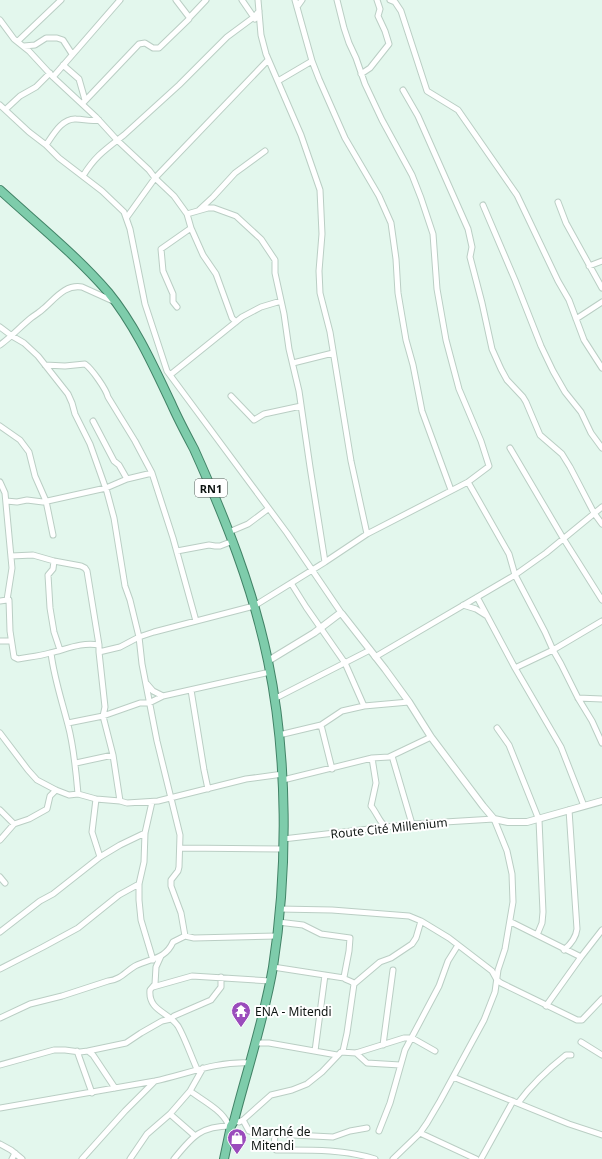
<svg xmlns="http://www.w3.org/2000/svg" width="602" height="1159" font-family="'Noto Sans',sans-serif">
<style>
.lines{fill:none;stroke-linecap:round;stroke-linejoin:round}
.minor-casing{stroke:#bacec4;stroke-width:7}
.tertiary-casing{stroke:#bacec4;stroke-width:8}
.trunk-casing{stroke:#428367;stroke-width:10}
.minor{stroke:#fff;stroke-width:5}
.tertiary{stroke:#fff;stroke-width:6}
.trunk{stroke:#7eccab;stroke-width:8}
.labels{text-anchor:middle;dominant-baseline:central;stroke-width:4;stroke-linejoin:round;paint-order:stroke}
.shield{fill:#fff;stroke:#565a58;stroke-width:1}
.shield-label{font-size:11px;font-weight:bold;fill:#0d1411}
.street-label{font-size:12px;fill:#0d1411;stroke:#fff}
.poi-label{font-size:12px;fill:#0d1411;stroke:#fff;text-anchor:start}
</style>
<rect width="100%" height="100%" fill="#e3f7ed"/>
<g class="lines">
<g class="minor-casing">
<path id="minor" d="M242,0L255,19
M258,0L261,35L266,54L301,135L320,190L322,234L319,271L320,293L330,332L351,461L367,534
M295,0L312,61L319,79L345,138L379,196L391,223L396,259L398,293L406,340L413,365L422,411L451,490
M390,0L395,2L401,11L427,91L458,110L517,195L558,281L569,300L584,340L602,368
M297,7L302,0
M189,18L206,0
M0,20L14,39L29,51L53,77L96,117L117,140L149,170L155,178L174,196L187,214L191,228L203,255L216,274L232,318L236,322
M18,41L61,0
M24,46L35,45L46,38H57L63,40L72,54
M63,65L79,79L85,100
M361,74L370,68L389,44L385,31L378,16L380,9L377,0
M53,77L120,0
M278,81L312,61
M403,90L418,116L468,229L472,247L470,257L482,303L492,349L501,369L507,380L523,397L526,402L540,435L562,454L570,467L594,513L602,524
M82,104L139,44L145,43L153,48H159L189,19V17L176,0
M0,105L29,132L46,145L59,158L102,191L124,212L130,229L145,304L167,371L287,533L342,614
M6,109L20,96L36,87L50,73
M46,145C53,135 62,118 76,119C84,119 91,122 99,120
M83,176C95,156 106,149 124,135L179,85L227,37L254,17L259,11
M558,202L566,223L602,288
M483,205L515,280L541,346L553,371L565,392L581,412L591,433L602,448
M199,210L213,197L235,173L265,151
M187,214L208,208H214L236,216L261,239L275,260V273L284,314L289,349L299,391L310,467L325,562
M127,217L155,178L268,60
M589,266L602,261
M177,307L173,302V294L163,271L161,249L191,228
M576,319L602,302
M0,327L12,336L24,343L38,356L68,394L72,403L75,414L90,444L107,492L114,518L125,586L130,600L139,637L142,664L157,741L180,835L179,867L178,871L171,880V886L181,913L185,936
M0,345C11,337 20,327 31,318C35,315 40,312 43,309C55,299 65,284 82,287L113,301
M293,363L333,353
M45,365L65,366L85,364C92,369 106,389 108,397L135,441L152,473L173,538L196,621
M170,375L242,317L261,307L281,301
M231,396L254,420L264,414L301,406
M93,421L114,461L119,465L127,479
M0,426L20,440L29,452L35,476L46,501L53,535
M510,448L563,538L602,600
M0,482L5,493L12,568L7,600H9L10,631L14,657L18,659C29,657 40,656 50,653C67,649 81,642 99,645
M468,482L509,554L515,575L545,632L553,650L561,664L578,698L592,721L602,743
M6,501L17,502L27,500L43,502L106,488L127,479L152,473
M229,532L248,524L268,509
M177,551L209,545L215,546H220L233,541
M11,556L33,555L54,561L81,566L85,568L87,571L99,645V652L105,707L103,716L113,755L120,801
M54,561L53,569L48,575L50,608L54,632L60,650
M291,583L306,607L345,663L364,706
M477,597L515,668L561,747L584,806
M0,601L7,600
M463,605L476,609L487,616
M0,641H11
M99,652L120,647L139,637L154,632L254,606L325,562L367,534L468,482L488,467L489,466L481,441L459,389L446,340L437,289L433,234L421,198L412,175L382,120L365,84L356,58L349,43L344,28L337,0
M51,653C54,678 62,701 68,725C74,747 76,771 78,794
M375,657L515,575L546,553L602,507
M515,668L553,650L602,621
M147,684L153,691L163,696
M191,690L204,770L208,789
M578,698L602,699
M274,699L370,650
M68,723L103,716L140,703H149L163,696L270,672
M321,725L332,769
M497,728L509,745L539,820L543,912L542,923L537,935
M0,733L28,770L37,780L56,790L69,795L78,794L96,799L120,801L127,803L158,801L246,779L283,774
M279,735L321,725L342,711L364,706L409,702
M392,756L412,824
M372,758L376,783L371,806C377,813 379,822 386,827
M76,763L113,755
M283,780L372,758L389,757L431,737
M96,799L92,832L100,857
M152,802L145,833L144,862L139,884V900L141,920L153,960
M0,810L14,824
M283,839L412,824L494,819L507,851L512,874L513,902L505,949L498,970L495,992L484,1020L440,1101L427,1123L420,1133L393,1159
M0,840L14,824L29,819L47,809L50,796L56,790
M180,848L283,849
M0,877L5,883
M279,909L332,910L409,916L421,921L449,938L492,971L497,980L501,983L577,1020H582L602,999
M278,922L303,925L321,934L350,938L349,951L344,977L345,979L352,982L354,984L347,1033L343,1051
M511,922L581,957
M0,932L40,901L53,894L100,857L120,845L145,833
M564,950C571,944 576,938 577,929L569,810
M161,956L156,967L155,984L150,990C148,1011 169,1012 178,1026C185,1038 191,1056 197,1069
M273,967L344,978
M0,969L43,947L78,928L119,895L139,884
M354,984L380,962L391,958L412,944L416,938L421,921
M153,987L192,976L270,981
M546,1006L581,957L602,930
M0,1018L30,1004L62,996L108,981C120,980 125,972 135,966C150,958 165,960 173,942L185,936L194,938L277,936
M581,1042L602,1055
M255,1043H269L337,1055
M383,1045L393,970
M77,1051L92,1093
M88,1051L126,1043L141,1033L162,1021L171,1019L174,1016L211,1000L221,987V977
M315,1051L325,975
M356,1053L367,1063L400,1065
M0,1065L54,1050H65L80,1052L88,1051L93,1055L115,1088
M453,1077L569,1124L602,1135
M190,1091C202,1100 222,1110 228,1124L227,1126
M518,1103C532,1084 547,1070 566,1055H571
M0,1108L155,1081C187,1074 217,1061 250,1063
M170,1114L194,1135
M243,1120L249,1131L255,1133L333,1137L350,1131L367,1128
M234,1121L239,1122L243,1120L271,1095L292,1090L307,1084L322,1072L341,1052L356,1053L404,1038H412L435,1051
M379,1131L390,1103L405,1050L439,986L448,961L458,945
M420,1133L476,1159
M275,1134L274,1148L276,1150C309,1150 343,1149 375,1159
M0,1144L11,1150L22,1159
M12,1159L15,1153
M82,1159L125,1111L154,1082
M130,1159L147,1134L170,1114L190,1091L203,1068
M174,1159C192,1137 200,1126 231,1126
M481,1159L513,1101"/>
</g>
<g class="tertiary-casing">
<path id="tertiary" d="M268,661L314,633L339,614H342L385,669L409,702L431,737L483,806L494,819L508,822H527L602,801"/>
</g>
<g class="trunk-casing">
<path id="trunk" d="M0,190C36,223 76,255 108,292C135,325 153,365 171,403C178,419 186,434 194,449C225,518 253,588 268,661C288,758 288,870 273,967C264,1020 247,1070 234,1121L231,1126L224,1159"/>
</g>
<use href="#minor" class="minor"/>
<use href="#tertiary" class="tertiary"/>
<use href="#trunk" class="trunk"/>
</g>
<defs>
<g id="temple-pin" transform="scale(1)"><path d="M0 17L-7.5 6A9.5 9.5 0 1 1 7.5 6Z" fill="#9a4cbc" stroke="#fff"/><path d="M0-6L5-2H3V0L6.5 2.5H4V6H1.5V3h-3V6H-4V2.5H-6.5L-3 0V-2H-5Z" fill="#fff"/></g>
<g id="shop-pin" transform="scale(1)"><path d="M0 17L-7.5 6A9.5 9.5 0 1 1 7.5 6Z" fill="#9a4cbc" stroke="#fff"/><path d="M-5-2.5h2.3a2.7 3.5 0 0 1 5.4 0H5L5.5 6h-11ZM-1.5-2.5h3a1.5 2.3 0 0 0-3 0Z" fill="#fff"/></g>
</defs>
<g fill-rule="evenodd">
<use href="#temple-pin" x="241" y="1011"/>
<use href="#shop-pin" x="237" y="1138"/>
</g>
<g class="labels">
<rect class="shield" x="195" y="479" width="32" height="18" rx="3"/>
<g class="shield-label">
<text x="211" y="488">RN1</text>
</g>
<g class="street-label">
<text transform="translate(389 828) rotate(-6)">Route Cité Millenium</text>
</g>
<g class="poi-label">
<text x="255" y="1011">ENA - Mitendi</text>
<text x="251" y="1131">Marché de<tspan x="251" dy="14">Mitendi</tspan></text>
</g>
</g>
</svg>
